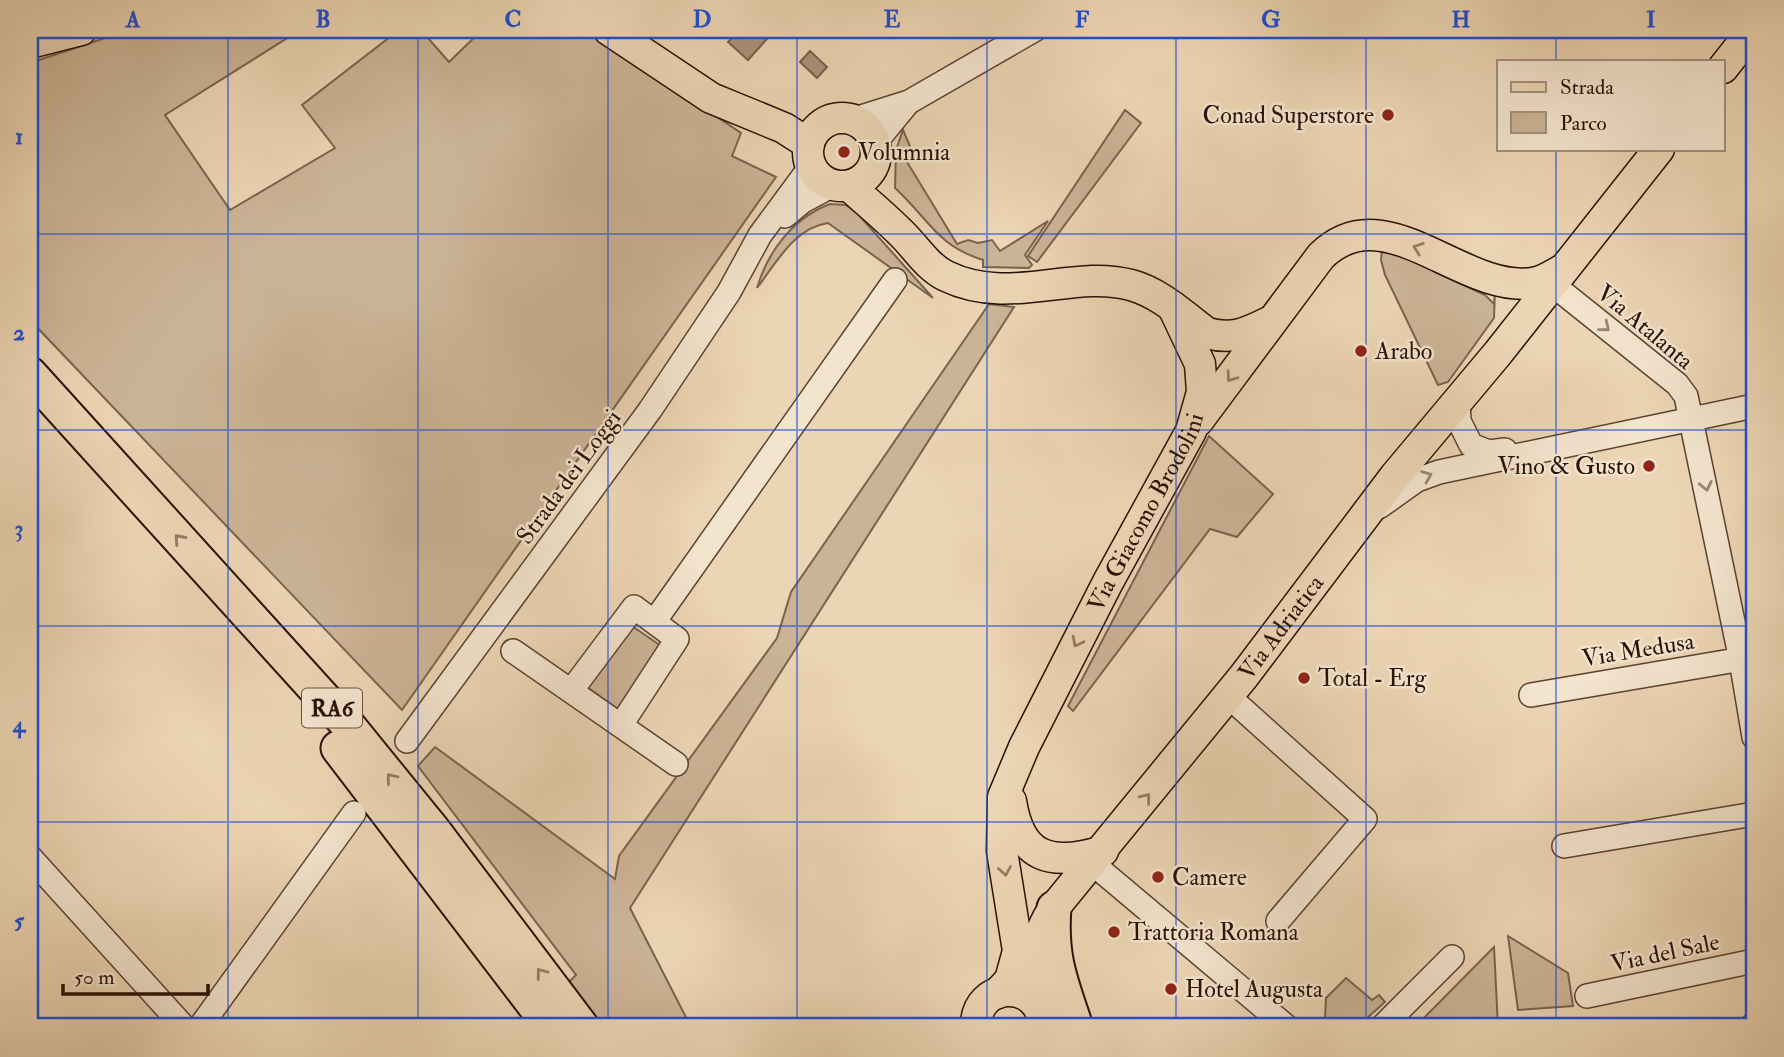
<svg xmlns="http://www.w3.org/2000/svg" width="1784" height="1057" font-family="'IM FELL Double Pica',serif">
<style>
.green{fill:#cbb496;stroke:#7a624e;stroke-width:2}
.water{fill:#aa9279;stroke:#775e4b;stroke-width:2}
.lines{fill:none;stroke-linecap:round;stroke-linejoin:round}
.minor-casing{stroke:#5a4232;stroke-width:26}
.major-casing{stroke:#2a1106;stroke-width:33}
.highway-casing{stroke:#2a1106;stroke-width:37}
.minor{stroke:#f3e4ce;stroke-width:23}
.major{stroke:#ecd5b4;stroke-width:30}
.highway{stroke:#ecd5b4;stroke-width:33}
.oneway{stroke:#957d66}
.oneway2{stroke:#998574}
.grid{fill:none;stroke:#1d4ed8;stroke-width:2;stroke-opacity:0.55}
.poi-dot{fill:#8f2418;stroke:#f3e4ce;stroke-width:2.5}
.labels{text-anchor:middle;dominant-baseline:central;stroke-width:5;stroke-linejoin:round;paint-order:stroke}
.shield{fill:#f3e4ce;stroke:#665042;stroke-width:2}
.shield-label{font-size:23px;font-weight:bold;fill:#2a1106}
.poi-label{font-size:24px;fill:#2a1106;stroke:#f3e4ce;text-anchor:start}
.street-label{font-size:24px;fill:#2a1106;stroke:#f3e4ce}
.neatline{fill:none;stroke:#1d4ed8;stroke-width:2.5}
.grid-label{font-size:23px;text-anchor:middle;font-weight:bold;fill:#1d4ed8}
</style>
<rect width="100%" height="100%" fill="#ecd5b4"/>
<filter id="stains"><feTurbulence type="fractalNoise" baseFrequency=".00286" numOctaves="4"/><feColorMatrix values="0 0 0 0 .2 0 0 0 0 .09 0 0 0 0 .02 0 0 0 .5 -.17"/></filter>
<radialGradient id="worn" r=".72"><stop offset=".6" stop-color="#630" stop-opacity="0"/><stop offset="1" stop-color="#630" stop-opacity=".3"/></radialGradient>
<path class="green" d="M129,30H300L165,115L230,210L335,148L302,105L399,30H421L449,62L482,30H587L741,133L732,156L776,177L402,710L30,320V63Z
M1125,110L1141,123L1037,262L1028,256Z
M903,130L915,158L907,162L957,244L968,240L978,243L992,240L1000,251L1048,221L1025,255L1032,265L1029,268L983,267V260C936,245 929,219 895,188L896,150Z
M830,204L846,205L857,213L933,298L828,223C794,228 777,262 757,288C768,251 793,218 830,204Z
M1382,250L1395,253L1485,295L1494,304L1495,291L1494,318L1448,382L1438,385L1385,275L1381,260Z
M989,304L1014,307L630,908L691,1027H524L576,975L418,766L435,747L615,879L619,856L777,638L791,592Z
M1209,436L1273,494L1237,537L1210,529L1073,711L1068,706Z
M629,624L664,648L619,710L584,685Z
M1508,936L1568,973L1573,1006L1518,1010Z
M1494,947L1498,1027H1415Z
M1346,978L1372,1000L1379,995L1385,1002L1357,1027H1334L1325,1019L1326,998Z"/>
<path class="water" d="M739,30H775L748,60L728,42Z
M810,51L827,67L817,78L800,62Z"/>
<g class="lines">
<g class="minor-casing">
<path id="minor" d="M852,120L909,102L1034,30
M875,143L907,104
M785,216L803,201L833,185
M1552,284L1677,384L1686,396L1741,660L1754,737
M1458,400L1459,421L1471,445L1489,452L1505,450
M1379,507L1417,480L1439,472L1754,406
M513,651L676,764
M571,691L634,607L654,622L895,280
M1531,695L1754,657
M1228,696L1365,819L1278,921
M621,725L677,639L654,622
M407,741L650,410L729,292L760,235L811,166
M1564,846L1754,814
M30,857L184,1027
M1092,863L1287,1027
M1587,996L1754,961
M200,1027L354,813
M1382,1027L1452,957
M1751,1027L1754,1024"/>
</g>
<g class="major-casing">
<g id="major">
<path d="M609,30L711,98L784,128L809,144"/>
<path d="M30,43L81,30"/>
<path d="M1723,68L1753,30"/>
<circle cx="842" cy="152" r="34"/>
<path d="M849,186C866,201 884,216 900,232C916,247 926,266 946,276C1010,307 1073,269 1131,285C1160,293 1183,315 1207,333C1232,340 1247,333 1269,322"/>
<path d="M1198,421L1321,256C1385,193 1461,293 1532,283C1543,282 1552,275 1562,270"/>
<path d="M1011,801C1020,858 1050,867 1103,851"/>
<path id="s1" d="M998,993L1010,980L1018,951L1002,851L1003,797L1024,747L1108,582L1191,431L1202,392L1200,364L1173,307"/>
<path id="s2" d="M1034,1000C1033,965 1033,938 1054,908L1244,676L1395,476L1498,353L1659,149"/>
<path d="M976,1027C975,980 1041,978 1044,1027"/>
</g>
</g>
<g class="highway-casing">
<path id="highway" d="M30,374L347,724L434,831L582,1027
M338,748L551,1027
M1054,908C1050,957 1061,982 1076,1027"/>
</g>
<use href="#minor" class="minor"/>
<use href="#major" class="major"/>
<use href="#highway" class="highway"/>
</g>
<defs><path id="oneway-chevron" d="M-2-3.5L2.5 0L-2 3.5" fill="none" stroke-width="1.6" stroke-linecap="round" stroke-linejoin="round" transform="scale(1.75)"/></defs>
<g class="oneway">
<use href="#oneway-chevron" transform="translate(1418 248) rotate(-160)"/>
<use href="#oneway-chevron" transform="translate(1231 377) rotate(126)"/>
<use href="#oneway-chevron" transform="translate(179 539) rotate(-132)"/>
<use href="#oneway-chevron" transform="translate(1077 642) rotate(117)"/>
<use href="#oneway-chevron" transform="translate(391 778) rotate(-129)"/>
<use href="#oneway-chevron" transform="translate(1146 798) rotate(-51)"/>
<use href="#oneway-chevron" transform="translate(1005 871) rotate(81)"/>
<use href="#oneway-chevron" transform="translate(541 973) rotate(-127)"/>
</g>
<g class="oneway2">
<use href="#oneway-chevron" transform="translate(1605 327) rotate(39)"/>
<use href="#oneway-chevron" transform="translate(1427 476) rotate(-22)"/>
<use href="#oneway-chevron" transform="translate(1706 486) rotate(78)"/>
</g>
<path class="grid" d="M228,30V1027M418,30V1027M608,30V1027M797,30V1027M987,30V1027M1176,30V1027M1366,30V1027M1556,30V61M1556,149V1027M30,234H1754M30,430H1754M30,626H1754M30,822H1754"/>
<g class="poi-dot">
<circle cx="1388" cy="115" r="7"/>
<circle cx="844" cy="152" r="7"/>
<circle cx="1361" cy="351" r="7"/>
<circle cx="1649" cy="466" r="7"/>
<circle cx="1304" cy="678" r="7"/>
<circle cx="1158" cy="877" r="7"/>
<circle cx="1114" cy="932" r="7"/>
<circle cx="1171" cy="989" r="7"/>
</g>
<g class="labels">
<rect class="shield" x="302" y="688.5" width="60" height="39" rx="5"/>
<g class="shield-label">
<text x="332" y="708">RA6</text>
</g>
<g class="poi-label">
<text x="1374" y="115" text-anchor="end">Conad Superstore</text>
<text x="858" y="152">Volumnia</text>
<text x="1375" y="351">Arabo</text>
<text x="1635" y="466" text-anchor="end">Vino &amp; Gusto</text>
<text x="1318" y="678">Total - Erg</text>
<text x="1172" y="877">Camere</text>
<text x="1128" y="932">Trattoria Romana</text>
<text x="1185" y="989">Hotel Augusta</text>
</g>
<g class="street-label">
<text transform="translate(1645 327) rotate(40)">Via Atalanta</text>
<text transform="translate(569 477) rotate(-54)">Strada dei Loggi</text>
<text stroke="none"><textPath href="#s1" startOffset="522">Via Giacomo Brodolini</textPath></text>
<text stroke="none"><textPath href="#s2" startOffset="457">Via Adriatica</textPath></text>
<text transform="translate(1638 650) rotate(-9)">Via Medusa</text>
<text transform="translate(1665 953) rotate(-12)">Via del Sale</text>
</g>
</g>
<rect width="1784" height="1057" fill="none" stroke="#ecd5b4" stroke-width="77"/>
<rect x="1497" y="60" width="228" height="91" fill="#f3e4ce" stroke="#a3907e" stroke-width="2"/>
<rect x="1511" y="82" width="35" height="10" fill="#ecd5b4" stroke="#a3907e" stroke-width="2"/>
<text x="1560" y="94" font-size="21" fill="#2a1106">Strada</text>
<rect x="1511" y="112" width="35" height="21" fill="#cbb496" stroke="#a3907e" stroke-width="2"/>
<text x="1560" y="130" font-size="21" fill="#2a1106">Parco</text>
<path d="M63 984v10h145v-10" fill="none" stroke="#2a1106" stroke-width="3.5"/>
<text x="74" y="984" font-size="21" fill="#2a1106" stroke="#f3e4ce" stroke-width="5" paint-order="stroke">50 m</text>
<rect x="38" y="38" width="1708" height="980" class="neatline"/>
<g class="grid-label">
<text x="133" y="27">A</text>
<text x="323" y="27">B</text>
<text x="513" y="27">C</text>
<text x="702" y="27">D</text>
<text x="892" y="27">E</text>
<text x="1082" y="27">F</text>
<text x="1271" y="27">G</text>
<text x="1461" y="27">H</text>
<text x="1651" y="27">I</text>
<text x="19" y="144">1</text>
<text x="19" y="340">2</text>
<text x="19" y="536">3</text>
<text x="19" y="732">4</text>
<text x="19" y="928">5</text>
</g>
<rect width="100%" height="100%" filter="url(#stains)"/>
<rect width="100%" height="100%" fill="url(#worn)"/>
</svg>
